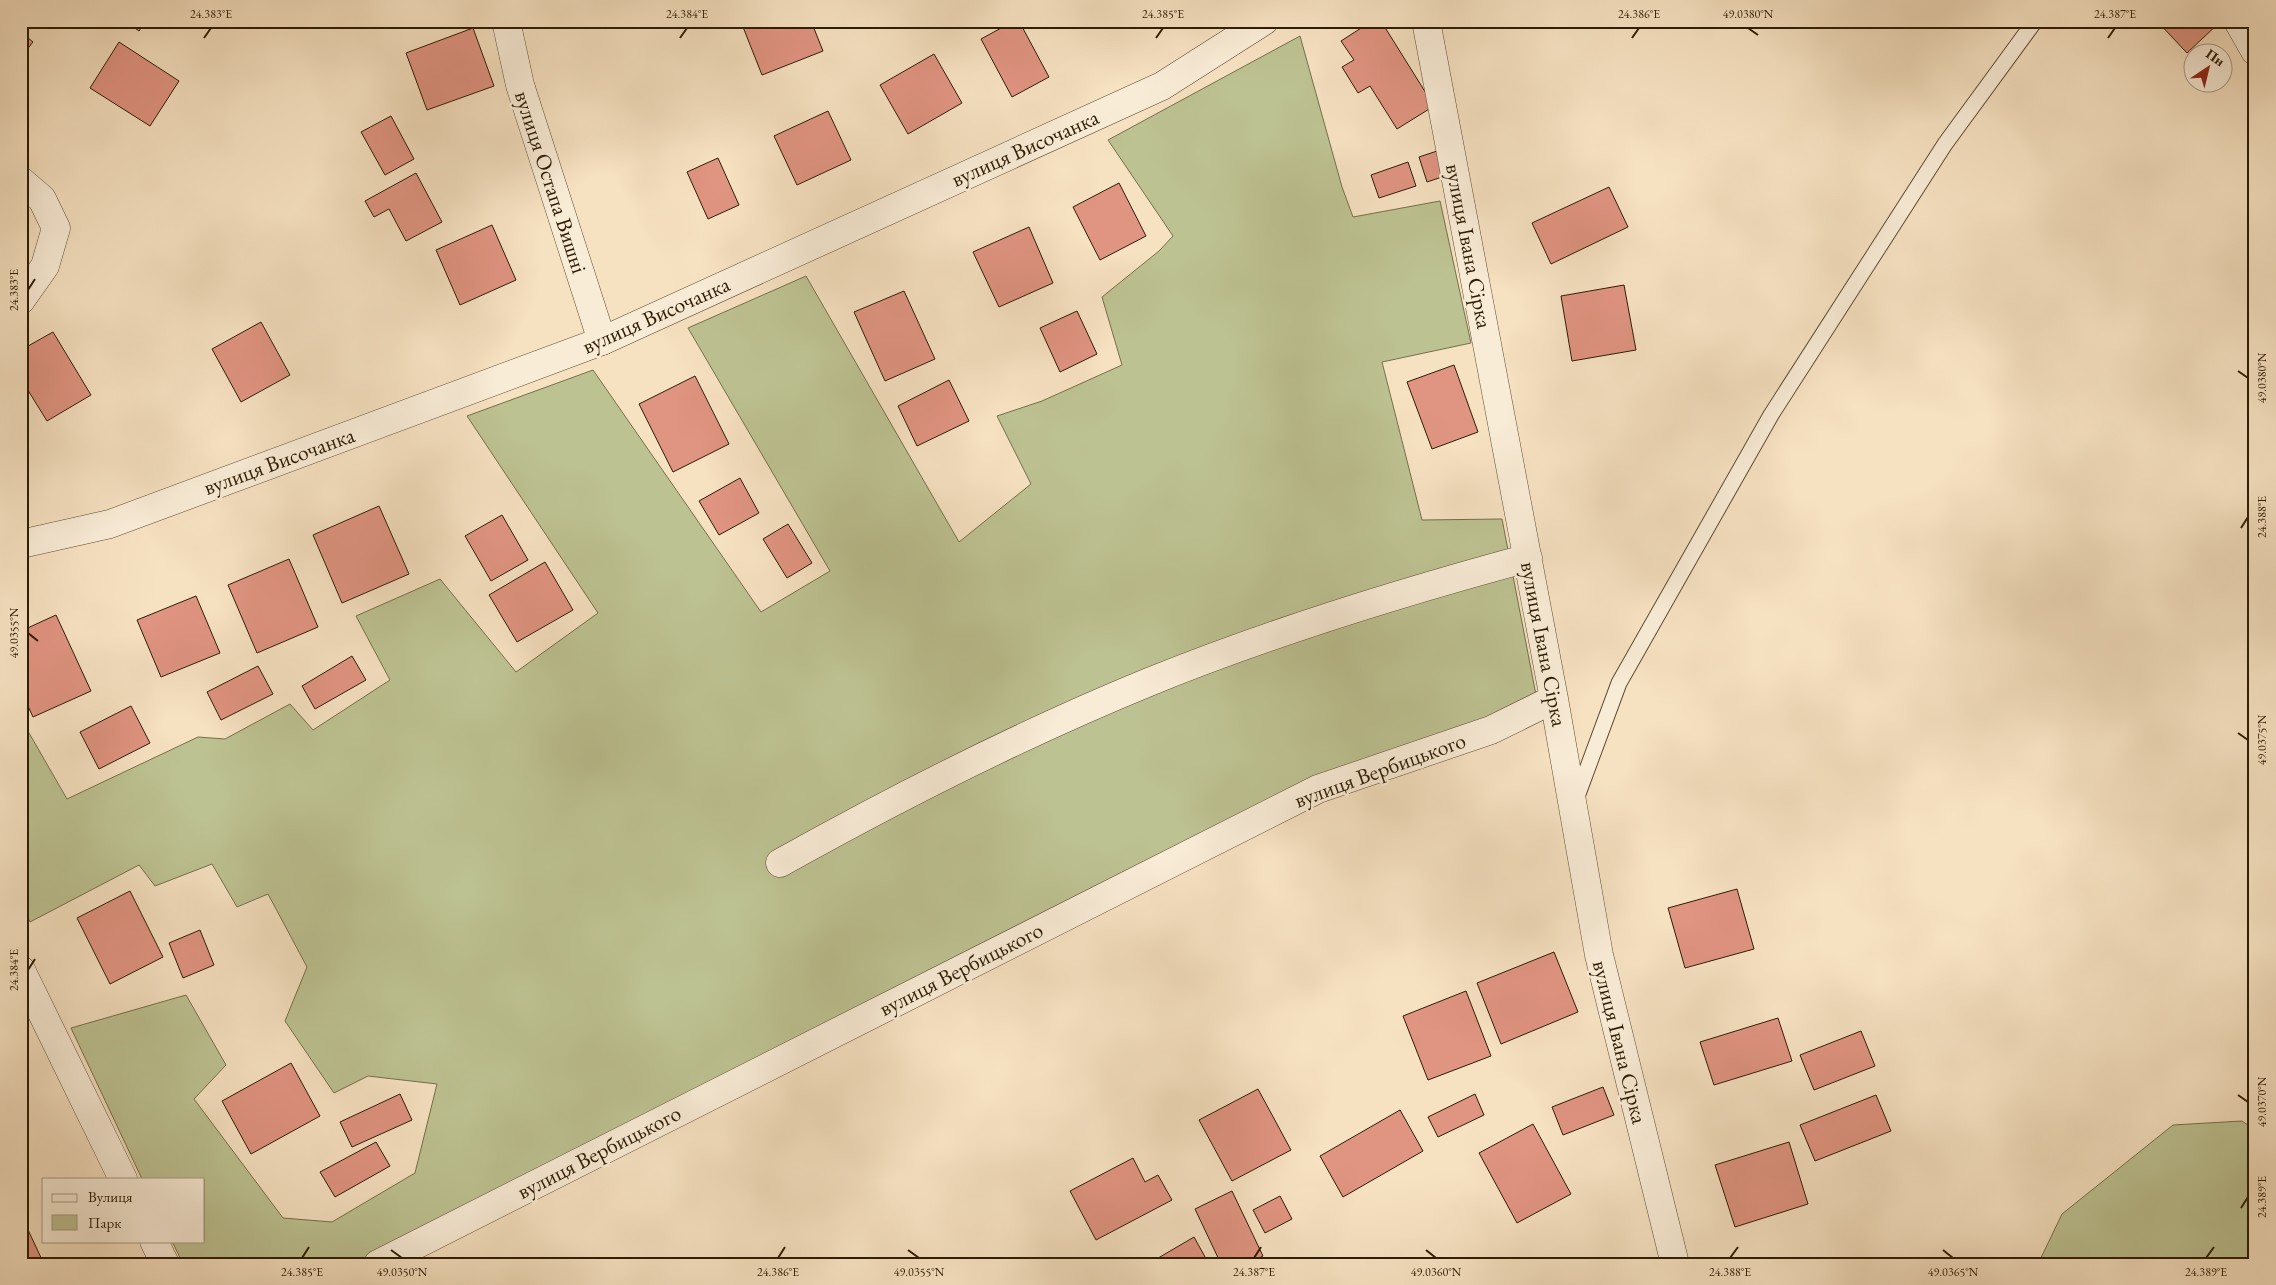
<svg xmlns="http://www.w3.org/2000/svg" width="2276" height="1285" font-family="'EB Garamond',serif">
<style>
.green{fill:#bdc292;stroke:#756f4a}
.building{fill:#e09482;stroke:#2d1c03}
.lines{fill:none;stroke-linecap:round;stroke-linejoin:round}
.service-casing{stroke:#5f4d32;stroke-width:17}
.minor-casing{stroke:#5f4d32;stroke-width:29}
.tertiary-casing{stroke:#5f4d32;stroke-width:29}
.service{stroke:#f9ecd7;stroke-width:15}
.minor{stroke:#f9ecd7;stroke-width:28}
.tertiary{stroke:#f9ecd7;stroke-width:28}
.ticks{fill:none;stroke:#2d1c03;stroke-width:2}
.labels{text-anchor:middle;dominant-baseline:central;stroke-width:5;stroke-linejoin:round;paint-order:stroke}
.street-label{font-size:22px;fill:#2d1c03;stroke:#f9ecd7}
.neatline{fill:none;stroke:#2d1c03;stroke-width:2}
.ticks-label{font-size:12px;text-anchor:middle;fill:#2d1c03}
</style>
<rect width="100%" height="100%" fill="#f6e1c1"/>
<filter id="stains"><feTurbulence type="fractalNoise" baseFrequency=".004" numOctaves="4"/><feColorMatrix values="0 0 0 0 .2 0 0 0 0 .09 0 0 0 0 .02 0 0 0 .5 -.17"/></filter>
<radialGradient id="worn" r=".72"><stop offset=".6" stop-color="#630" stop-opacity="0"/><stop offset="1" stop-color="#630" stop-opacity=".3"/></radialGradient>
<path class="green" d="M1300,36L1342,187L1353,217L1440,201L1471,343L1382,362L1422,520L1502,519L1536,695L388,1264H183L172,1241H204V1179H142L71,1028L186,995L226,1065L194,1099L283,1218L332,1222L415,1173L437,1084L368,1076L334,1093L285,1021L307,967L268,894L237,907L212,864L155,886L139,865L30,922L21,905V719L67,799L198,737L225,739L290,704L313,730L390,680L356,616L440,579L516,672L598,613L467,416L593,370L761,612L830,571L688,328L806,276L959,542L1031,484L997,416L1042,401L1122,365L1102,297L1159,251L1173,236L1108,140Z
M2242,1121L2255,1130V1264H2038L2062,1214L2173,1125Z"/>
<path class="building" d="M125,21H146L139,31Z
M309,21H330L311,28Z
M758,21H811L823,51L762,75L743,27Z
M1014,21H1019L1049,77L1012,97L981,39Z
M1372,21H1381L1434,106L1397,129L1370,86L1358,93L1342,67L1354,60L1341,41Z
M2157,21H2217L2219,23L2187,53Z
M473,28L494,86L427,110L406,53Z
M21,32L33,42L21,57Z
M119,42L179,81L150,126L90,88Z
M934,54L962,103L908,134L880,85Z
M828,111L851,160L797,185L774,136Z
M391,116L414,159L385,175L361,132Z
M1437,151L1445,176L1427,182L1419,157Z
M718,158L739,205L708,219L687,172Z
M1408,162L1416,186L1379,198L1371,175Z
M416,173L442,222L406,241L389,209L374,217L365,201Z
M1119,183L1146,236L1100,260L1073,207Z
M1609,187L1628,227L1551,264L1532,223Z
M492,225L516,280L460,305L436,250Z
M1029,227L1053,283L999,307L973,252Z
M1624,285L1636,350L1572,361L1561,296Z
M904,291L935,359L885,381L854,312Z
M1077,311L1097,354L1060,372L1040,328Z
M261,322L290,375L241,402L212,349Z
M53,332L91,395L47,421L21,379V350Z
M1454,365L1478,432L1432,449L1407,382Z
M695,376L729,444L673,472L639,404Z
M949,380L969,421L917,446L898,406Z
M740,478L759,513L719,535L699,501Z
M379,506L409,574L342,603L313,535Z
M502,515L528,560L491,581L465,536Z
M788,524L812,563L787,578L763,539Z
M289,559L318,627L257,653L228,585Z
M545,562L573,610L517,642L489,595Z
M196,596L220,653L161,677L137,620Z
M56,615L91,691L33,717L21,691V631Z
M352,656L366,680L315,709L302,686Z
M258,666L273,694L221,720L207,692Z
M131,706L150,743L99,769L80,732Z
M1737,889L1754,949L1685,968L1668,908Z
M130,891L163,957L110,984L77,918Z
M200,930L214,965L183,978L169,943Z
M1554,952L1578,1012L1501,1044L1477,983Z
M1466,991L1491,1056L1428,1080L1403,1016Z
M1778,1018L1792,1061L1714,1085L1700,1042Z
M1861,1031L1875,1066L1814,1090L1800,1055Z
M291,1063L320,1116L251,1154L222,1101Z
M1603,1087L1614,1115L1563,1135L1552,1107Z
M1258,1089L1291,1150L1232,1181L1199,1120Z
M400,1094L412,1120L352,1147L340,1122Z
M1475,1094L1484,1115L1438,1137L1428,1117Z
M1876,1095L1891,1131L1815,1161L1800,1125Z
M1400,1110L1423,1151L1343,1197L1320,1156Z
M1533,1124L1571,1194L1517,1223L1479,1153Z
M376,1142L390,1166L335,1197L320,1172Z
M1789,1142L1808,1204L1735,1227L1715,1165Z
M1133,1158L1145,1182L1158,1175L1172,1200L1096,1240L1070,1191Z
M1232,1191L1263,1256L1247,1264H1221L1195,1209Z
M1280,1196L1292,1219L1265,1233L1253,1210Z
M22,1217L44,1264H21Z
M1194,1237L1209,1264H1148Z"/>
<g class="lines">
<g class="service-casing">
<path id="service" d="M1575,802L1619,683L1771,415L1945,144L2035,21"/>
</g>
<g class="minor-casing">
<path id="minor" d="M506,21L520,85L602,341
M1426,21L1554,699L1599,955L1675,1264
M2238,21L2255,51
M21,181L42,199L56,228L45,266L21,300
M780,863C900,796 1022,734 1149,682C1272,632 1399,593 1528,558
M21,970L123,1179
M154,1241L165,1264
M378,1264L1318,789L1491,730L1554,699"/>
</g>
<g class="tertiary-casing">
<path id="tertiary" d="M21,544L110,524L602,341L1162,86L1264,21"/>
</g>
<use href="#service" class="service"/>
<use href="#minor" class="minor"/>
<use href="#tertiary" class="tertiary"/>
</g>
<path class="ticks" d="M1748,28L1758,35M204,38L211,28M680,38L687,28M1156,38L1163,28M1632,38L1639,28M2108,38L2115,28M28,290L35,279M2238,371L2248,378M2241,528L2248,517M28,633L38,641M2238,733L2248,740M28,970L35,959M2238,1095L2248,1102M2241,1208L2248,1197M391,1250L402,1258M908,1250L919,1258M1426,1250L1436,1258M1943,1250L1953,1258M302,1258L309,1247M778,1258L785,1247M1254,1258L1261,1247M1730,1258L1738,1247M2206,1258L2214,1247"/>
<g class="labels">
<g class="street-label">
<text transform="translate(1025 148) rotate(-24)">вулиця Височанка</text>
<text transform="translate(551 182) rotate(72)">вулиця Остапа Вишні</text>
<text transform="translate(1469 246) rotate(79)">вулиця Івана Сірка</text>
<text transform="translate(656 315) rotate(-24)">вулиця Височанка</text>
<text transform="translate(279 461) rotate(-20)">вулиця Височанка</text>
<text transform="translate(1544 644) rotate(79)">вулиця Івана Сірка</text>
<text transform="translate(1380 770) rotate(-20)">вулиця Вербицького</text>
<text transform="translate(961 969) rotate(-27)">вулиця Вербицького</text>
<text transform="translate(1620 1042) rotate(76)">вулиця Івана Сірка</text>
<text transform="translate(599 1152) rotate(-27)">вулиця Вербицького</text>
</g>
</g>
<rect width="2276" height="1285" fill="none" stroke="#f6e1c1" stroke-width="55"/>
<rect x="42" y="1178" width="162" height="65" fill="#f9ecd7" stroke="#a79982"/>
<rect x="52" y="1194" width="25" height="8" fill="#f9ecd7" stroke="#a79982"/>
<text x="88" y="1202" font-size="15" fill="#2d1c03">Вулиця</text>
<rect x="52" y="1215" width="25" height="15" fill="#bdc292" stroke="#a79982"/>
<text x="88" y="1228" font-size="15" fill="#2d1c03">Парк</text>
<g transform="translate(2208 68) rotate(35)"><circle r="24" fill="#f9ecd7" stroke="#a79982"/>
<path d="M0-4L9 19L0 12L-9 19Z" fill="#8f2418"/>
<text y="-8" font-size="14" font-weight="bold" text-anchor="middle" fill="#2d1c03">Пн</text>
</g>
<rect x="28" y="28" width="2220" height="1230" class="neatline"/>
<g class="ticks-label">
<text x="211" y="18">24.383°E</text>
<text x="687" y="18">24.384°E</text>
<text x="1163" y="18">24.385°E</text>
<text x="1639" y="18">24.386°E</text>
<text x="1748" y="18">49.0380°N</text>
<text x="2115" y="18">24.387°E</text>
<text transform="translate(14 290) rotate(-90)" y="4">24.383°E</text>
<text transform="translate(2262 378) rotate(-90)" y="4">49.0380°N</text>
<text transform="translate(2262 517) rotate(-90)" y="4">24.388°E</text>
<text transform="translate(14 633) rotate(-90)" y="4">49.0355°N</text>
<text transform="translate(2262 740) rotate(-90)" y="4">49.0375°N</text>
<text transform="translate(14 970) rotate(-90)" y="4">24.384°E</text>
<text transform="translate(2262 1102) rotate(-90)" y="4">49.0370°N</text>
<text transform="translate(2262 1197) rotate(-90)" y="4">24.389°E</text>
<text x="302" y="1276">24.385°E</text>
<text x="402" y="1276">49.0350°N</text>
<text x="778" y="1276">24.386°E</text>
<text x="919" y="1276">49.0355°N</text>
<text x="1254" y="1276">24.387°E</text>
<text x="1436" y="1276">49.0360°N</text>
<text x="1730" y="1276">24.388°E</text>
<text x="1953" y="1276">49.0365°N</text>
<text x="2206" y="1276">24.389°E</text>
</g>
<rect width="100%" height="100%" filter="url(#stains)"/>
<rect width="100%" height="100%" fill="url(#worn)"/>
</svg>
